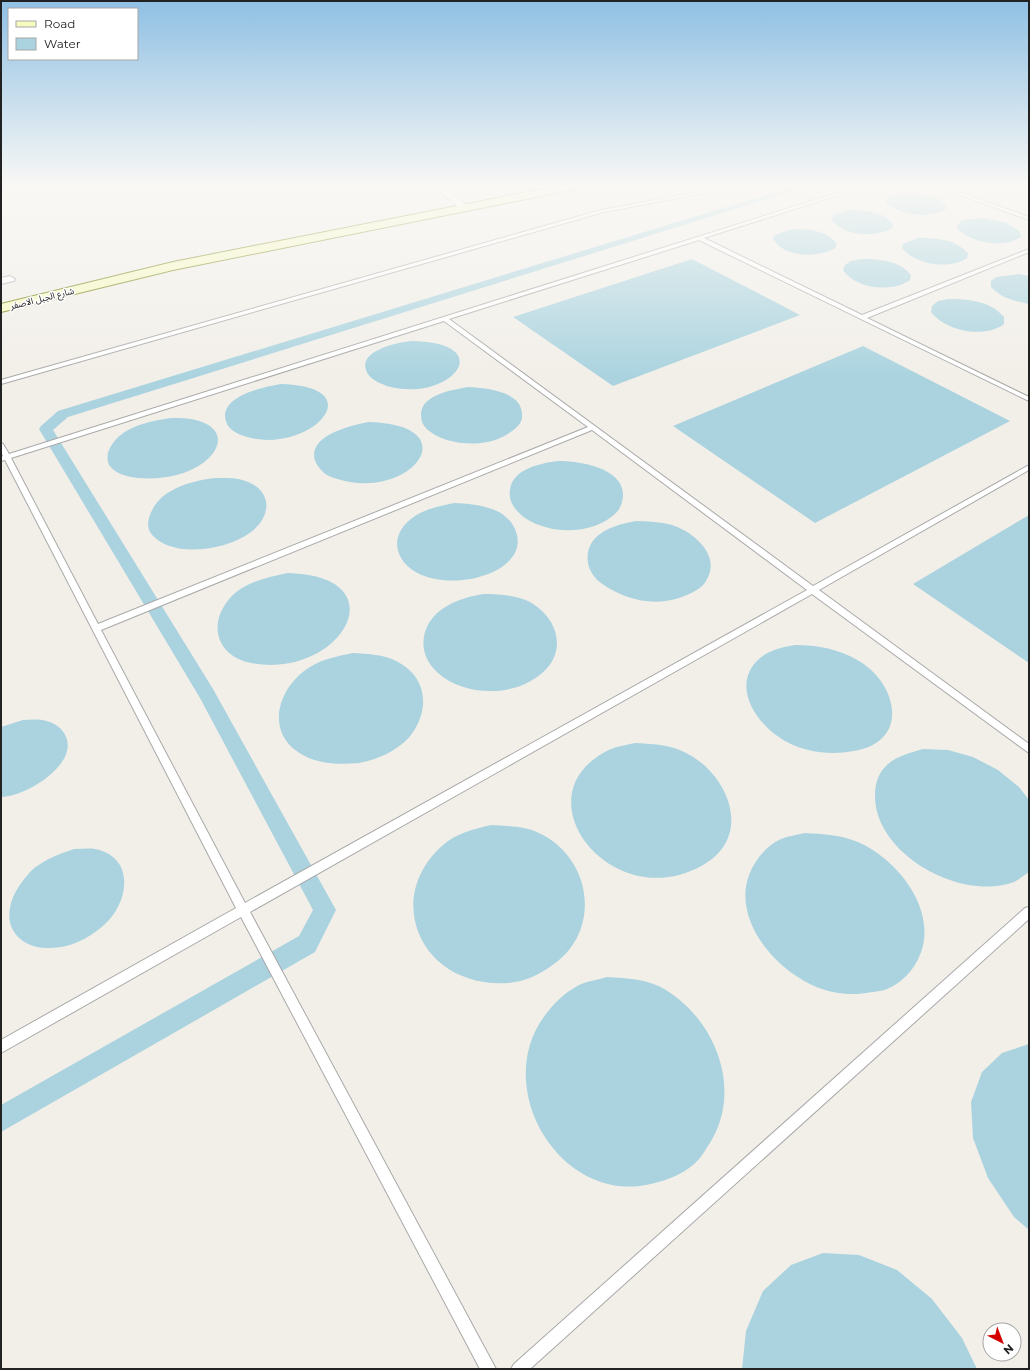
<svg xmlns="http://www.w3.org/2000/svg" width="1030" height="1370" font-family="Montserrat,'Noto Sans Arabic',sans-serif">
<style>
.water{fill:#aad3df}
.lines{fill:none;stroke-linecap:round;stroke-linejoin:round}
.canal{fill:#aad3df;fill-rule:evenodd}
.lane-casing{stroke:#a9a9a9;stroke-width:2}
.street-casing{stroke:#a9a9a9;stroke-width:2}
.secondary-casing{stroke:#707d05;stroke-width:2}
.lane{fill:#fff;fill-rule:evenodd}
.street{fill:#fff;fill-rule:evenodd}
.secondary{fill:#f7fabf;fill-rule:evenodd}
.labels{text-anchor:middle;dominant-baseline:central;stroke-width:3;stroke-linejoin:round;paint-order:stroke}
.far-street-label{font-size:9px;fill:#222;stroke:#fff}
</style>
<rect width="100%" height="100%" fill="#f2efe9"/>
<path class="water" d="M901,193C917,193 935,193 946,205V209C930,219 898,216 886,202L887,198Z
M848,210C864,210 883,211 893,224L892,228C876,238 843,236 832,220L833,215Z
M983,218L1007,223L1020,232L1021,237C1004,249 970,243 957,228L958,224L963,220Z
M792,229C807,229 827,230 837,244L835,248C819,258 784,258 773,239L775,235Z
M918,238C936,238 955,239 968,253L967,258C950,270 915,265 902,248L903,244Z
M692,259L800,315L613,386L513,317Z
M861,259C879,259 899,260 911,275L910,280C892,293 855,289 843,270L845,265L851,261Z
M1019,274L1029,276V304C1014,301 1001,298 991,287V281L996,277Z
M948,299C969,299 991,301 1004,317V324C985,339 945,331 931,312L932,306L938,301Z
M412,341C502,343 448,404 387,386C379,383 369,379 366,370C359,350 399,342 412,341Z
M863,346L1010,421L815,523L673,426Z
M281,384C377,387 306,457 244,436C238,434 230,430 227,424C215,397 263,387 281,384Z
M468,387C486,388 525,391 522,418C521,426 512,431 506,435C485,448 447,446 428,430C423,426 421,421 421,414C422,394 453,390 468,387Z
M172,418C182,418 192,418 202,422C226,431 220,451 203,463C185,476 160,480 138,478C128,477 115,474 109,465C107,460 107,454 109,450C119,427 149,421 172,418Z
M369,422C471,425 409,504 334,478C326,476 320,470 316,463C304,436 352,425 369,422Z
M558,461C578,461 622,467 623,494C623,501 621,508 616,513C594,535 550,535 525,518C516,511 508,502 510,490C512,469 541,463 558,461Z
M215,478C226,478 238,477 248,482C273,492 271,517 251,532C232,546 206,551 182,549C171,547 157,543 150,532C147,527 148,520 150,515C159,489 191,481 215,478Z
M454,503C474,504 503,506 514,527C540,578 423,602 400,556C396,547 396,539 401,530C412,512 434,507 454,503Z
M1029,515V663L913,584Z
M636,521C648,521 660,522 672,525C694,532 722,556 706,581C702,588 694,592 687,595C658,608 626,601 601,583C595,579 589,570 588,563C584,534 613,525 636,521Z
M288,573C401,576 341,680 251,663C216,656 207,623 231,597C245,582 268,577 288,573Z
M484,594C498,594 510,595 523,599C550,609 569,641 548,667C523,697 467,699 438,673C415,653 420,621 447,606C459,599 471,596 484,594Z
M795,645C818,645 839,649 859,661C898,684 910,742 854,751C831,755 808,753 787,742C758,727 729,686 759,659C769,650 783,647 795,645Z
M353,653C367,654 381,654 394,660C427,675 431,708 411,735C399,750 377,760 359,763C338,765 315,764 298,752C264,729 280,685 310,667C323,659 338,656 353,653Z
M23,720C29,720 36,719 42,720C49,721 56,724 61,729C88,759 27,797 1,797V727Z
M635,743C651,744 667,744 682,751C728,771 755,836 703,865C611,918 515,793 611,749C618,746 627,745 635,743Z
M923,749L948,750L973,757L998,770L1019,787L1029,800V872C1024,875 1019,880 1014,882C961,902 874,854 875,795C875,785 878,774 885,767C895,756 910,753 923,749Z
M491,825C508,826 526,826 541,834C577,852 594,894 580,931C572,951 558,963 540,973C523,983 503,985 484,982C415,972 388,894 442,846C456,833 474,829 491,825Z
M805,833C823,834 841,835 858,842C901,861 943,917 916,963C910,974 899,984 887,989C883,991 877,991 873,992C857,995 840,995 825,990C777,975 723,914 755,863C761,853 770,844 781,839C788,836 797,835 805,833Z
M74,849C81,849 89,848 95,849C136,857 129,903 104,925C88,939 70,948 49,948C26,949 5,933 10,908C12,894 22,881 31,871C43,860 59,854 74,849Z
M607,977C627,978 648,979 666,990C716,1021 743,1090 710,1143C706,1148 703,1155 699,1159C687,1173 668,1180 651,1184C562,1205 492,1091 543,1018C553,1004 564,993 579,985C587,981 598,980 607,977Z
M1029,1044V1230L1014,1217L988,1178L973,1138L971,1102L982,1072L1002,1053Z
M823,1253L859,1255L897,1270L932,1299L962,1338L977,1369H742L746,1331L763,1291L791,1265Z"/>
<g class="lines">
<path class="canal" d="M795,186H809L68,417L53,430L213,689L336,910L315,952L1,1132V1105L299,936L313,910L200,698L39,429L41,426L58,411Z"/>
<g class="lane-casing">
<path id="lane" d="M730,186H741L604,212L1,384V380L601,210Z
M859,186H867L704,238L862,315L1029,249V252L867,318L1029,397V401L699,240L449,319L813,586L1029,465V470L819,590L1029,744V753L812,594L250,912L496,1369H480L241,917L1,1053V1040L236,908L5,460L1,461V457L3,456L1,452V443L3,444L9,454ZM444,321L588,427L98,624L11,458ZM592,430L807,590L245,903L101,630Z
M935,186H942L1029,217V220Z
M1029,907V919L530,1369H511L514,1364L1025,908Z"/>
</g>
<g class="street-casing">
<path id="street" d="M433,186H443L470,208L468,210H462Z
M10,276L15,279L14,281L1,284V278Z"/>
</g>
<g class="secondary-casing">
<path id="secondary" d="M558,186H581L576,189L173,270L1,312V304L173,262Z"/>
</g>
<use href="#lane" class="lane"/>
<use href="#street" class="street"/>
<use href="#secondary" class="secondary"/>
</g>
<linearGradient id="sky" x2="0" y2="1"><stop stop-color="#8fc0e4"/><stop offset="0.49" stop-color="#f9f8f5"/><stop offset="1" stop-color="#f9f8f5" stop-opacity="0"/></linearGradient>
<rect width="1030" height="378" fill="url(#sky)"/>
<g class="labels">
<g class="far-street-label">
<text transform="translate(42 298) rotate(-14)">شارع الجبل الاصفر</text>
</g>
</g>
<rect width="1030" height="1370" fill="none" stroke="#222222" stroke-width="4"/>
<rect x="8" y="8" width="130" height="52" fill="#ffffff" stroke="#a7a7a7"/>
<rect x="16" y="21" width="20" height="6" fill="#f7fabf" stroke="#a7a7a7"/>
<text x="44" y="28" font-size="12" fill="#222222">Road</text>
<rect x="16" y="38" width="20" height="12" fill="#aad3df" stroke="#a7a7a7"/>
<text x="44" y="48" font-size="12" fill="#222222">Water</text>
<g transform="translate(1002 1342) rotate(138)"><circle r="19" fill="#ffffff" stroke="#a7a7a7"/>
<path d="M0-3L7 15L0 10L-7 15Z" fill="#d40000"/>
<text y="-6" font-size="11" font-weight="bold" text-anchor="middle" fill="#222222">N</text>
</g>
</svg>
